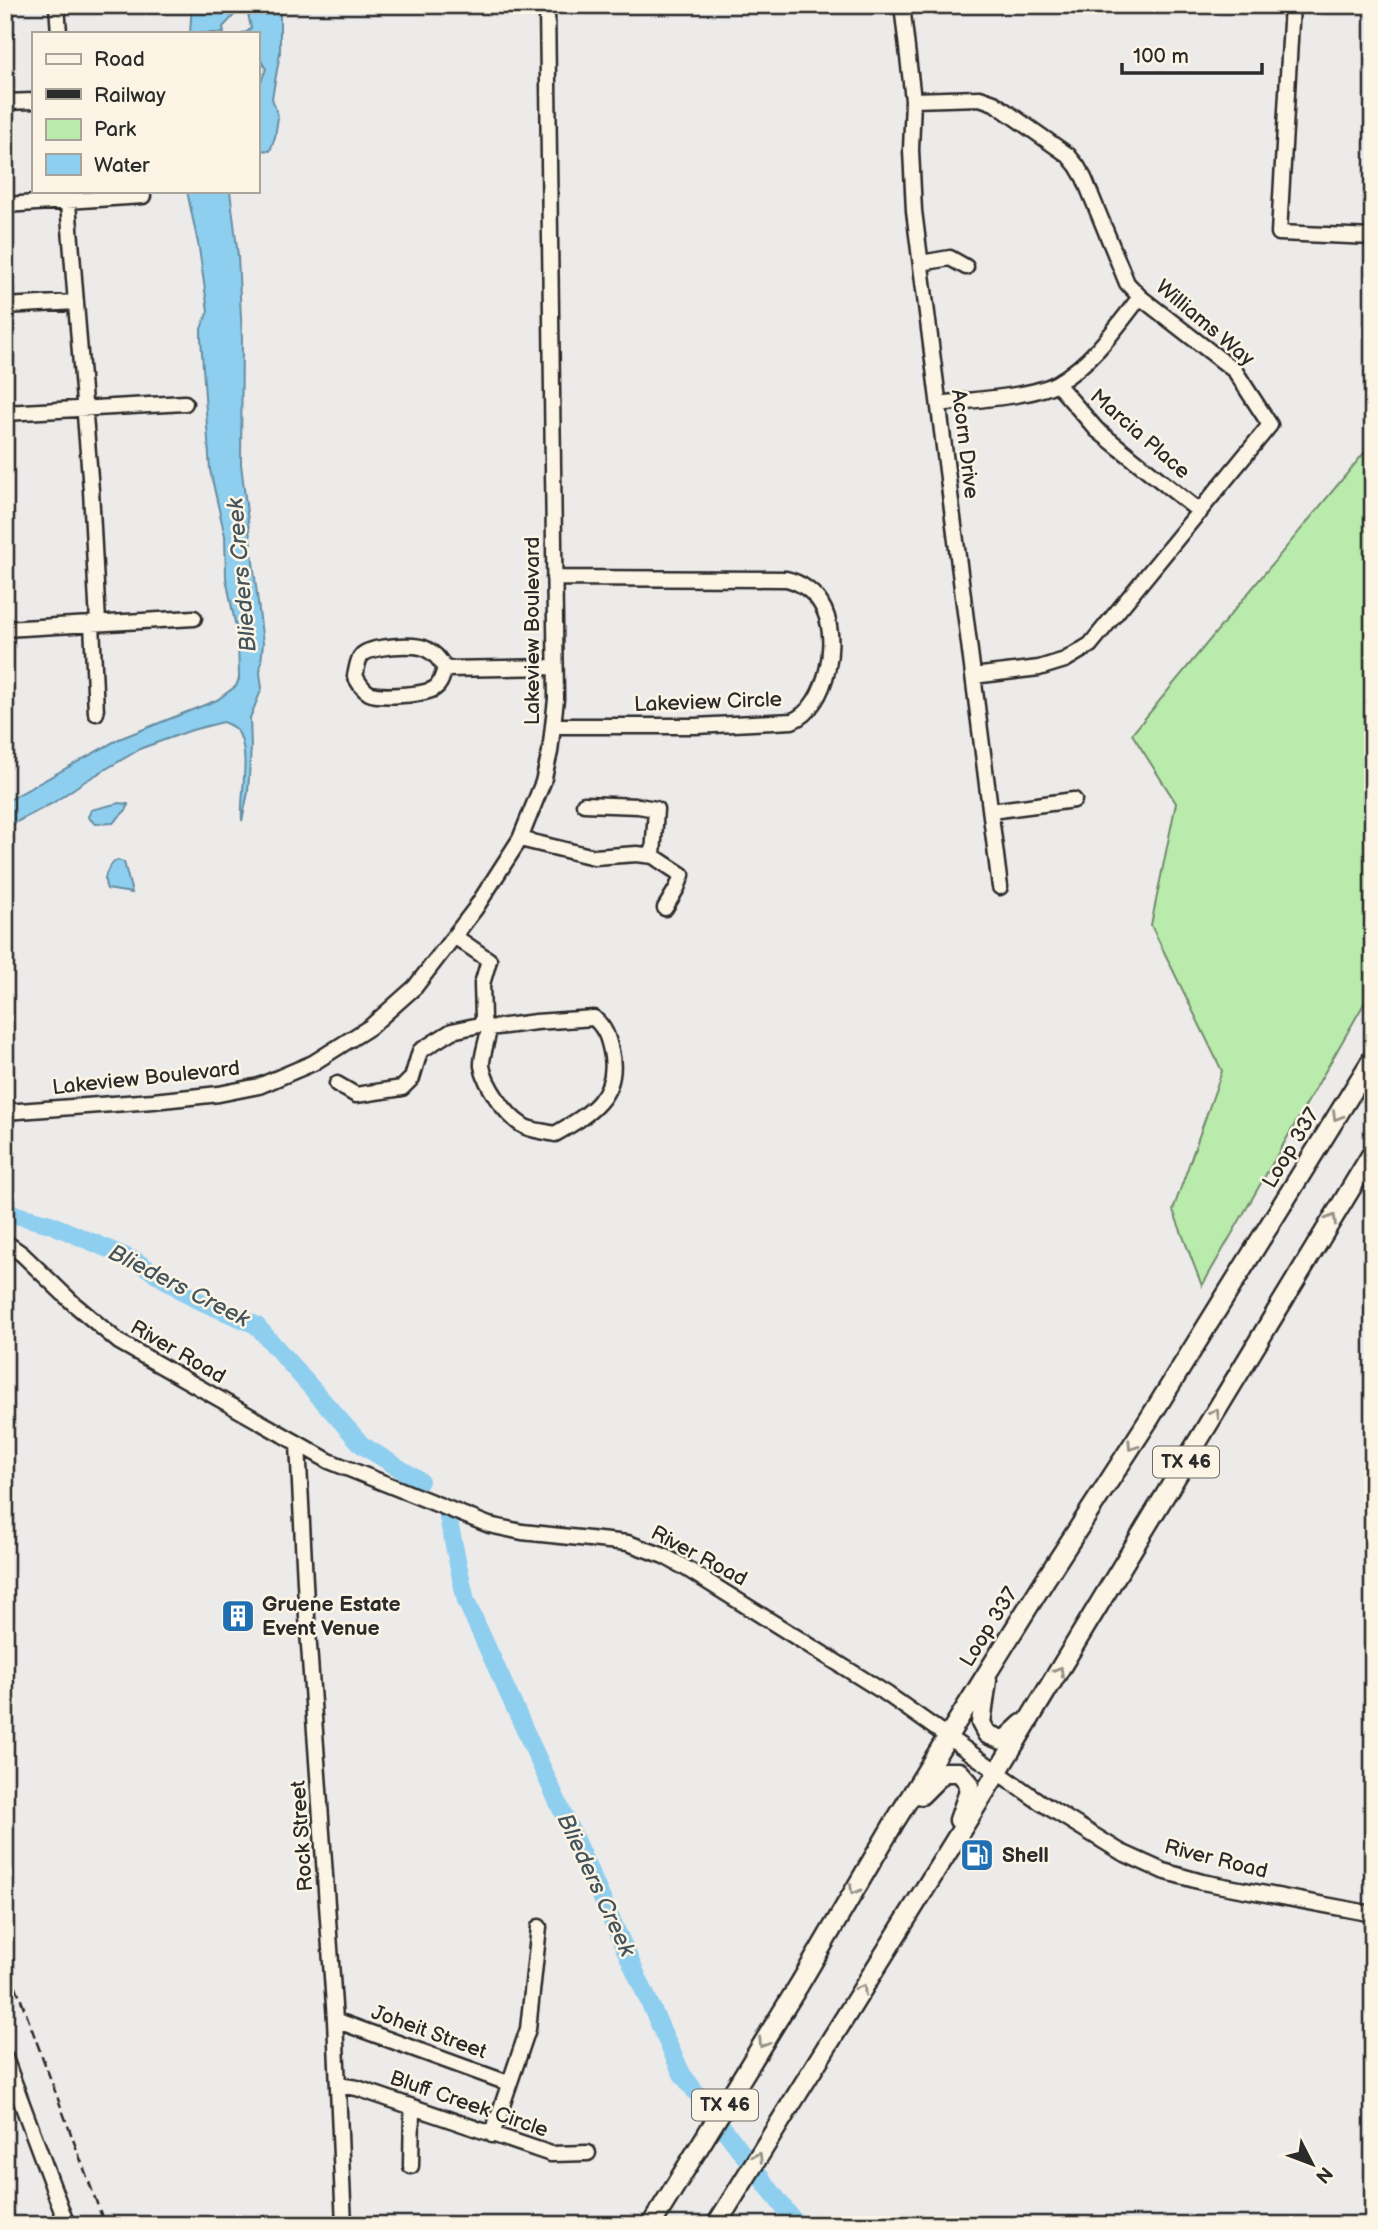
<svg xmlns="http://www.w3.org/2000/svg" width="1378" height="2230" font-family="'Balsamiq Sans',sans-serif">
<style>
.green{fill:#b8ebac;stroke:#728b6c;stroke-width:2}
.water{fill:#8ecfef;stroke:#668da1;stroke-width:2}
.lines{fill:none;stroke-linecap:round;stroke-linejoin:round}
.river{stroke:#8ecfef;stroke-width:18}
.minor-casing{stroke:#2b2b2b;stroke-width:19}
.major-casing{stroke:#2b2b2b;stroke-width:23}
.minor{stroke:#fcf5e5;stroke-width:14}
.major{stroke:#fcf5e5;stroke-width:18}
.rail{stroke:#2b2b2b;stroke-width:2.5;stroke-dasharray:10 5;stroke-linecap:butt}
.oneway{stroke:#949088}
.labels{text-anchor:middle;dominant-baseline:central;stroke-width:5;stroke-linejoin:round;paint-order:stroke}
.shield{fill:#fcf5e5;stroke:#6a6863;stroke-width:2}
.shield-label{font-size:19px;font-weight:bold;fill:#2b2b2b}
.street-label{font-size:21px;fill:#2b2b2b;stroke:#fcf5e5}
.poi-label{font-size:21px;font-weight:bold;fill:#2b2b2b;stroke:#fcf5e5;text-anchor:start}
.water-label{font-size:23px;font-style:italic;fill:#44545c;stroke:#fcf5e5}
</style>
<rect width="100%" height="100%" fill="#edeaea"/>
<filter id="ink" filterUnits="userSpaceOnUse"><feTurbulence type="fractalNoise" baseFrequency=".0143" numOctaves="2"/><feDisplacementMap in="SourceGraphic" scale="14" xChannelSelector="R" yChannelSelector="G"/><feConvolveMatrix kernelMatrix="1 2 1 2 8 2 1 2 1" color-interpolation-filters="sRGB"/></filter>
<g filter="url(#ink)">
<path class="green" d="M1373,442V988L1202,1286L1173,1210L1222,1071L1151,925L1176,803L1132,734Z"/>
<path class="water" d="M192,5H280V53L272,98L278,117L275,137L270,151L261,150L258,144L257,92L266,69L257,54V33H241L247,32L251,28L247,9L237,12L223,27L224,33H190Z
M187,191H230L238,256L242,338L241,464L263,643L260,673L262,688L250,718L251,747L248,792L242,821C240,795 250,760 240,736C237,728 230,725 223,722L192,730L142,748L82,783L53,803L5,828V802L119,739L217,700L236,686L239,679L238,638L226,578L225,536L210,470L201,338V329L208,311L199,248Z
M119,803L128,804L127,809L113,823L95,824L88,817L91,810Z
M117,860L124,862L132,893L107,889C102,878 107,867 117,860Z"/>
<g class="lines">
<path class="river" d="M5,1212L50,1224L136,1261L195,1299L256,1325L362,1445L420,1481
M448,1518L466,1601L682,2074L797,2225"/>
<g class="minor-casing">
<path id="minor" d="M57,5L59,33
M902,5L913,100L911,150L914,211L1000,887
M1292,5L1279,233L1373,237
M913,100L980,98L994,103L1068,155L1077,166L1084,178L1127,283L1140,297L1235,371L1270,425L1090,645L1065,660L1039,668L973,676
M5,102L33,101
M67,191L91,490L98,623
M5,205L143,196
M921,263L950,258L966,267
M5,306L76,302
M1057,384L1097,430L1200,512
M939,404C969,400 1033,397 1057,383C1092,363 1116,328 1140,297
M5,413L185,403
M92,623L96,713
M5,629L194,618
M445,669C442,676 441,684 435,688C426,695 379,698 369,693C362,689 359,683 355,676C357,669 357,660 362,655C370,646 416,643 426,649C435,653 441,661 445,669L555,667
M553,726H695L792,721C828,707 841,635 821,604C814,592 800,582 786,579L554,578
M584,804L638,806L656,809L653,856
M991,811L1074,800
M520,839L594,857L637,854L653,856L682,875L677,888L665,908
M454,936L489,960L482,984L483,1018L484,1024L489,1028L536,1022L594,1018C605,1028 608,1037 611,1051C621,1096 588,1115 555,1134C545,1131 530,1131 522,1125C506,1115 485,1085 482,1066C481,1057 488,1039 489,1028
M337,1084L356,1095L402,1088L412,1078L420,1051L452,1031L484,1024
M5,1112L153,1101L219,1094L259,1086L313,1063L370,1027L415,987L475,909L520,839L543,782L550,752L556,699L547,5
M5,1242L22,1254L74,1304L119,1342L329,1461L489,1525L522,1532L628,1543L664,1556L684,1567L887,1694L1040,1802L1121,1852L1163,1871L1202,1882L1373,1914
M298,1444L306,1602L335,2020L344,2225
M335,2020L508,2083
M5,2058L67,2225
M338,2085L357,2088L551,2154L588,2153
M492,2135L528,2029L539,1927
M411,2166L412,2107"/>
</g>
<g class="major-casing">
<path id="major" d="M987,1680L981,1723L987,1734L1002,1740L1008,1737L1022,1724
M921,1795L944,1772H959L969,1783L968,1794L959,1820
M651,2225L799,1985L894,1823L1045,1580L1148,1421L1373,1058
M716,2225L998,1771L1373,1152"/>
</g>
<use href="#minor" class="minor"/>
<use href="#major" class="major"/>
<path class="rail" d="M5,1957L105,2225"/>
</g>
<defs><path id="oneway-chevron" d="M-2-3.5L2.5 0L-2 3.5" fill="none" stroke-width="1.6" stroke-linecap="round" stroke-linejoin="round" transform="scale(1.75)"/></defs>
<g class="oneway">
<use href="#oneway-chevron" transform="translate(1337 1116) rotate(121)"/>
<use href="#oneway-chevron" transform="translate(1332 1219) rotate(-59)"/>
<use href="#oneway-chevron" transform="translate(1215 1413) rotate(-59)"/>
<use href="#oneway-chevron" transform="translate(1132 1446) rotate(123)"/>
<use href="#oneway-chevron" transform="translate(1059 1671) rotate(-59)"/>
<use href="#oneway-chevron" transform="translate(854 1890) rotate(120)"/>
<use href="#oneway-chevron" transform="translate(862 1989) rotate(-58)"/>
<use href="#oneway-chevron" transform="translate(763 2043) rotate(122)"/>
<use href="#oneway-chevron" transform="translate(758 2157) rotate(-59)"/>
</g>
</g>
<defs>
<g id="building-square" transform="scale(1.75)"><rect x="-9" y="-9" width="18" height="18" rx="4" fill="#1f6fb2" stroke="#fcf5e5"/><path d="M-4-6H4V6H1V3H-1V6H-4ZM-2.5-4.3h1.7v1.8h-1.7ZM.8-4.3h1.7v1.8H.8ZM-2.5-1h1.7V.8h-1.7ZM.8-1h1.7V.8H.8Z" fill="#fff"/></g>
<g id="fuel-square" transform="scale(1.75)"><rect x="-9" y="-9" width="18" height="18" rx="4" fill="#1f6fb2" stroke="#fcf5e5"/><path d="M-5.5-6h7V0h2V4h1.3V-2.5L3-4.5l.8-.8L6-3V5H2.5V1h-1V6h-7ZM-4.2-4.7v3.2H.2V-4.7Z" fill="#fff"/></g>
</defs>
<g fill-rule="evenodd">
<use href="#building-square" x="238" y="1616"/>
<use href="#fuel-square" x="977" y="1855"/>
</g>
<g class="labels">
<g class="shield">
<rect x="1153" y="1446.5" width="66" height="31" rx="5"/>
<rect x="692" y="2089.5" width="66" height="31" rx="5"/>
</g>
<g class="shield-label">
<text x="1186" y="1462">TX 46</text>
<text x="725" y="2105">TX 46</text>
</g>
<g class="street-label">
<text transform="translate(1205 323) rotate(40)">Williams Way</text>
<text transform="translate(1140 434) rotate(41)">Marcia Place</text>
<text transform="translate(965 444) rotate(83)">Acorn Drive</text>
<text transform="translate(532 631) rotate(-90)">Lakeview Boulevard</text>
<text transform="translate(708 702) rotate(-2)">Lakeview Circle</text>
<text transform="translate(146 1078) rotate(-6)">Lakeview Boulevard</text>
<text transform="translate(1291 1148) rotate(-59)">Loop 337</text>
<text transform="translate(178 1352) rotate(30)">River Road</text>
<text transform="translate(699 1556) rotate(28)">River Road</text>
<text transform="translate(989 1627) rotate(-58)">Loop 337</text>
<text transform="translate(302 1836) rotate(-94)">Rock Street</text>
<text transform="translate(1216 1859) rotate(14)">River Road</text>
<text transform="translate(429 2032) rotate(20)">Joheit Street</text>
<text transform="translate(469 2104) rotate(19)">Bluff Creek Circle</text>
</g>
<g class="poi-label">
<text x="262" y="1604">Gruene Estate<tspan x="262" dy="24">Event Venue</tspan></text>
<text x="1002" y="1855">Shell</text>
</g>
<g class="water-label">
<text transform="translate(242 575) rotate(-95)">Blieders Creek</text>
<text transform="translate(179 1286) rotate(27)">Blieders Creek</text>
<text transform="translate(596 1885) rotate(65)">Blieders Creek</text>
</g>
</g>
<rect width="1378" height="2230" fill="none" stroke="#fcf5e5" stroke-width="28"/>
<rect x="14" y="14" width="1350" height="2202" fill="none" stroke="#2b2b2b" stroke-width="2.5" filter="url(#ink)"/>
<rect x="32" y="32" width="228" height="161" fill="#fcf5e5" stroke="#a8a49b" stroke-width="2"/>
<rect x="46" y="54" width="35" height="10" fill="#fcf5e5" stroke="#a8a49b" stroke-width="2"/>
<text x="94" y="66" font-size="21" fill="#2b2b2b">Road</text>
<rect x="46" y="89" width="35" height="10" fill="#2b2b2b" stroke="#a8a49b" stroke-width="2"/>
<text x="94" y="102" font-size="21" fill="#2b2b2b">Railway</text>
<rect x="46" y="119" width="35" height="21" fill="#b8ebac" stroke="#a8a49b" stroke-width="2"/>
<text x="94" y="136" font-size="21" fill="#2b2b2b">Park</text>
<rect x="46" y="154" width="35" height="21" fill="#8ecfef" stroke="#a8a49b" stroke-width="2"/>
<text x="94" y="172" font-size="21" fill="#2b2b2b">Water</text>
<g transform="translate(1312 2164) rotate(132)" stroke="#fcf5e5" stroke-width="5" paint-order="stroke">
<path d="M0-5L12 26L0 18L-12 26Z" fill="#2b2b2b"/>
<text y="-10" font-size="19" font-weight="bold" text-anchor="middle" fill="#2b2b2b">N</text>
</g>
<path d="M1122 63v10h140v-10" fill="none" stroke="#2b2b2b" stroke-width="3.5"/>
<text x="1133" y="63" font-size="21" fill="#2b2b2b" stroke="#fcf5e5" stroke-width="5" paint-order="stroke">100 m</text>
</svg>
